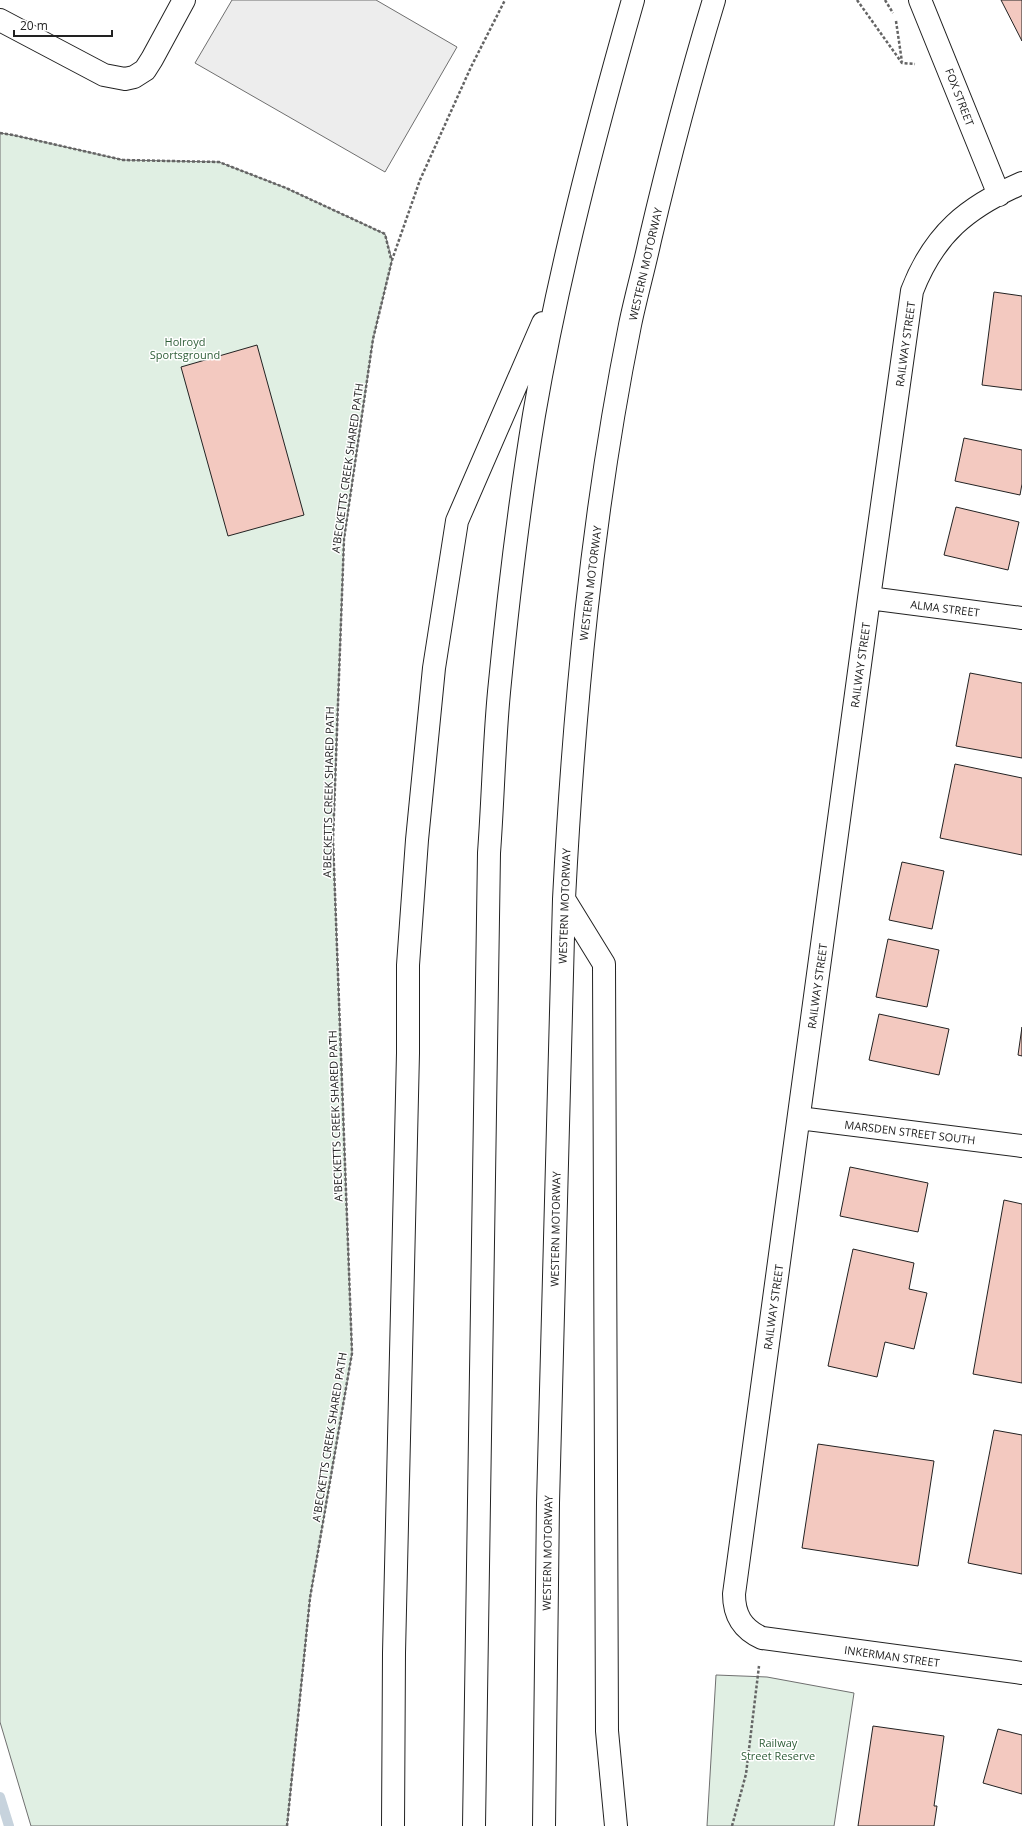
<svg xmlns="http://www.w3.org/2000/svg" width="1022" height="1826" font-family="'Open Sans',sans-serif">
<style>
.green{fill:#e0efe3;stroke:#6f6f6f}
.parking{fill:#ededed;stroke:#6f6f6f}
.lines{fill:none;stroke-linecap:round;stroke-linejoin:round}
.stream{stroke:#c7d3dd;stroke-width:10}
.building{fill:#f3c9c0;stroke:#222}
.minor-casing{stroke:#222;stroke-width:24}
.highway-casing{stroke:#222;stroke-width:24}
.path{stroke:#646464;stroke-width:2.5;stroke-dasharray:3 2;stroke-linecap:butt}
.minor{stroke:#fff;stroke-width:22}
.highway{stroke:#fff;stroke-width:22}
.labels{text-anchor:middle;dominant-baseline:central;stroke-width:3;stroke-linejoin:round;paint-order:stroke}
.street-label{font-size:11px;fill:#222;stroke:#fff}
.park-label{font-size:11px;fill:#2f5e38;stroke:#fff}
</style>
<rect width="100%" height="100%" fill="#fff"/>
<path class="green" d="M0,133L13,135L123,160L219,162L286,188L385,234L392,260L373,339L344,539L333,840L352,1353L310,1598L287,1826H31L0,1722Z
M716,1675L767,1677L854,1693L834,1826H707Z"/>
<path class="parking" d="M232,0H376L457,47L385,172L195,63Z"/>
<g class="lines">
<path class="stream" d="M0,1797L9,1826"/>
</g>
<path class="building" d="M1001,0H1022V41Z
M994,292L1022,296V390L982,385Z
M257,345L304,515L228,536L181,367Z
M964,438L1022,450V484L1020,495L955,481Z
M956,507L1019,522L1008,570L944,555Z
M970,673L1022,683V758L956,746Z
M955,764L1022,778V855L940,838Z
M902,862L944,871L932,929L889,920Z
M888,939L939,950L927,1007L876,997Z
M879,1014L949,1029L939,1075L869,1060Z
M1022,1027V1056L1018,1055Z
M850,1167L928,1183L918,1232L840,1216Z
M1004,1200L1022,1204V1383L973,1374Z
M853,1249L914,1263L909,1289L927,1293L914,1349L885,1342L877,1377L828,1366Z
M994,1430L1022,1435V1574L968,1563Z
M818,1444L934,1461L918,1566L802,1548Z
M873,1726L944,1736L934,1806H937L934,1826H858Z
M998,1729L1022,1735V1794L983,1783Z"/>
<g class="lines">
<g class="minor-casing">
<path id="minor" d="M920,0L999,195
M0,20L104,75L125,79L134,77L145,70L152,59L184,0
M1022,183C967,207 934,234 912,291L869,598L734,1594C734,1615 742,1629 762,1638L1022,1673
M869,598L1022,618
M799,1118L1022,1146"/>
</g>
<g class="highway-casing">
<path id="highway" d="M564,899L604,964L607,1731L616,1826
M393,1826L394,1653L408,1053V965L417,840L434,668L457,521L543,323
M474,1826L489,853C493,799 494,745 499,692C508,599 519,506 534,415C558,275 594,137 633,0
M544,1826L548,1503L564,899C574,706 592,514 630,325C636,296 644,268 650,240C669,159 690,79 714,0"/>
</g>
<path class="path" d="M857,0L902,63L915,64
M885,0L893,13
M896,21L902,62
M0,133L13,135L123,160L219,162L286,188L385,234L391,259
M287,1826L310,1598L352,1353L333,840L344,539L373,339L392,260L420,180L471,67L505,0
M732,1826L746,1774L759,1666"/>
<use href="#minor" class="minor"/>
<use href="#highway" class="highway"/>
</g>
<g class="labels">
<g class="street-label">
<text transform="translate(960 97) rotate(69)">FOX STREET</text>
<text transform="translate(645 264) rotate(-77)">WESTERN MOTORWAY</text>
<text transform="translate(905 344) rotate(-82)">RAILWAY STREET</text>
<text transform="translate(347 468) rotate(-82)">A'BECKETTS CREEK SHARED PATH</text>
<text transform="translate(590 583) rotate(-83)">WESTERN MOTORWAY</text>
<text transform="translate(945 608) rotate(7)">ALMA STREET</text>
<text transform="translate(860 665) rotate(-82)">RAILWAY STREET</text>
<text transform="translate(328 792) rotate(-89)">A'BECKETTS CREEK SHARED PATH</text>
<text transform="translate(564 906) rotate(-88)">WESTERN MOTORWAY</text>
<text transform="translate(817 986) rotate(-82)">RAILWAY STREET</text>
<text transform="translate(335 1116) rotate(-92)">A'BECKETTS CREEK SHARED PATH</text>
<text transform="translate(910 1132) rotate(7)">MARSDEN STREET SOUTH</text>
<text transform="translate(555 1229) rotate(-89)">WESTERN MOTORWAY</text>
<text transform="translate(773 1307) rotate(-82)">RAILWAY STREET</text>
<text transform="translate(329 1437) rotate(-81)">A'BECKETTS CREEK SHARED PATH</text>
<text transform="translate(547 1553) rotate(-89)">WESTERN MOTORWAY</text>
<text transform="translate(892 1656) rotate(8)">INKERMAN STREET</text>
</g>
<g class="park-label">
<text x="185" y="341">Holroyd<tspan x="185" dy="13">Sportsground</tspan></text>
<text x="778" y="1742">Railway<tspan x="778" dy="13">Street Reserve</tspan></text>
</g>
</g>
<path d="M14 30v6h98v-6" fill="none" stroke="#222222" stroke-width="2"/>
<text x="20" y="30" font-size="12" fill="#222222" stroke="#ffffff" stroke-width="3" paint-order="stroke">20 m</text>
</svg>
